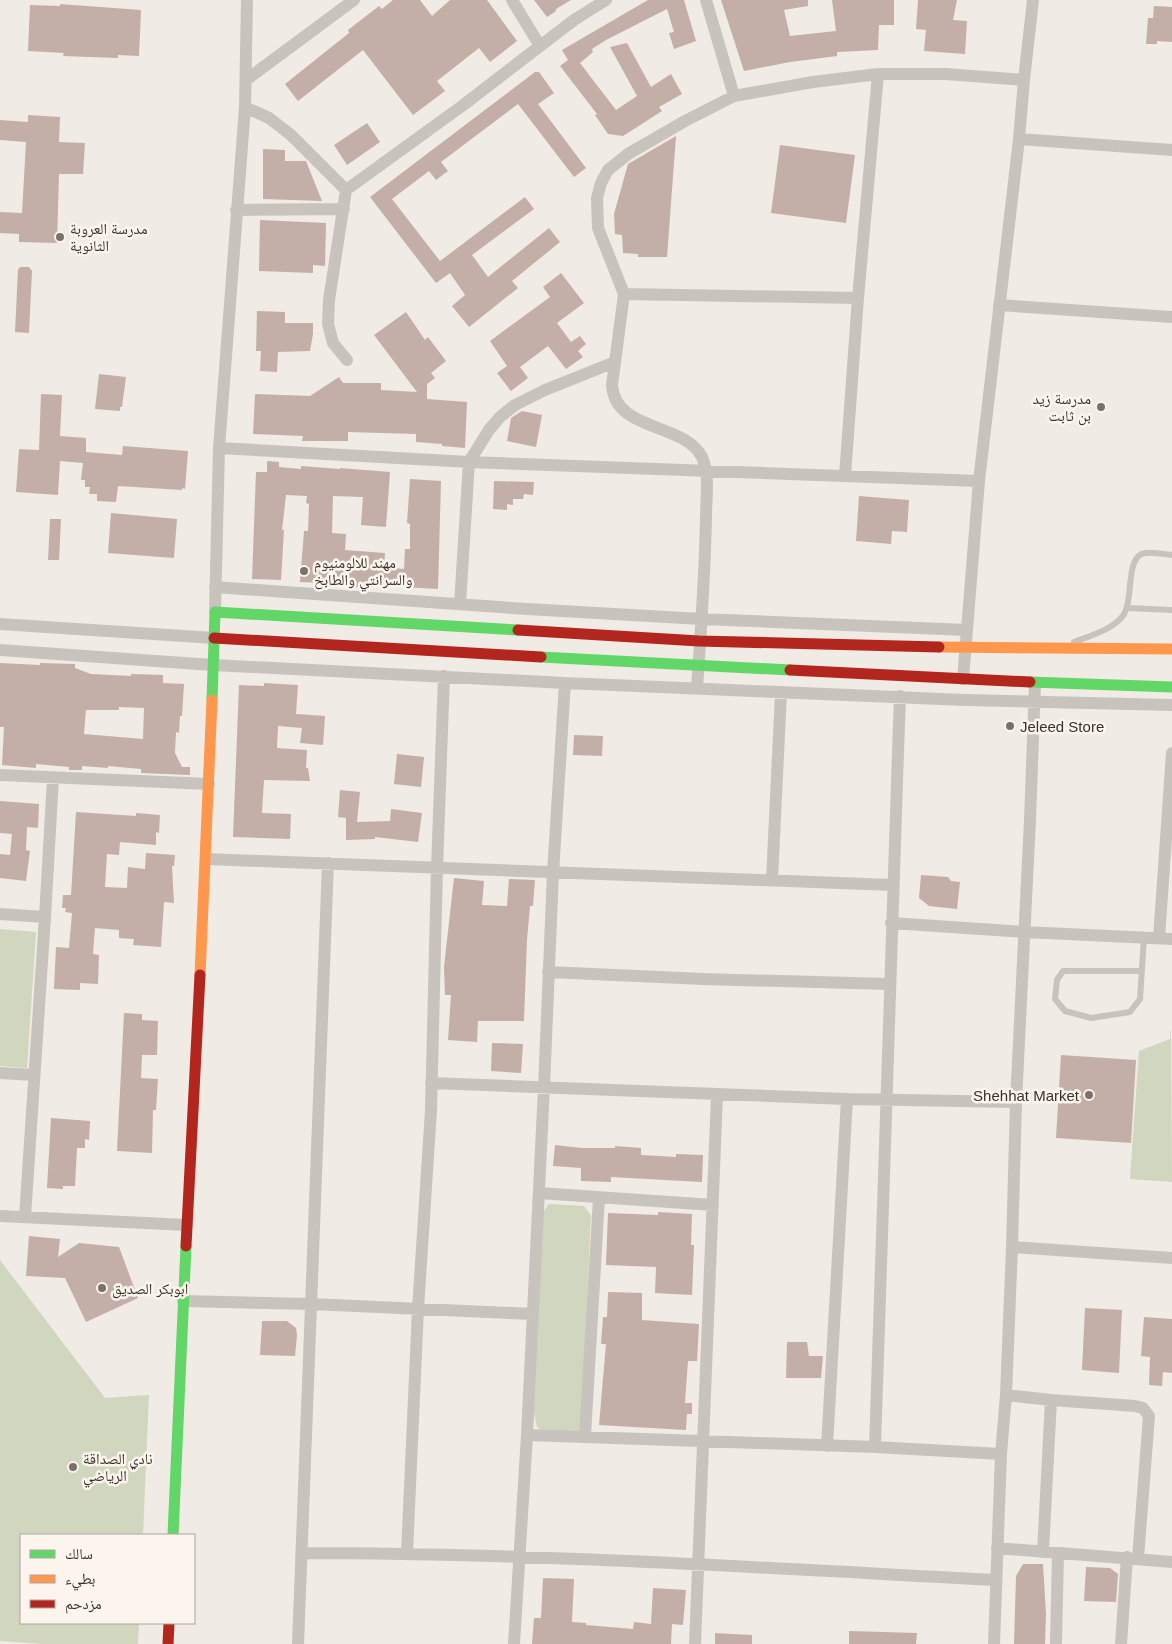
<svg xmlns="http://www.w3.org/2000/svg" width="1172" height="1644" font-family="Arial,'Noto Naskh Arabic',sans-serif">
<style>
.green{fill:#d1d6bf}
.building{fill:#c3afa7;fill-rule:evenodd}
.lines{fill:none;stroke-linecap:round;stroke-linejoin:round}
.lane{stroke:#c9c3be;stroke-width:6}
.street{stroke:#c9c3be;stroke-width:12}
.fast{stroke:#63d668;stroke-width:11}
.slow{stroke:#ff974d;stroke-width:11}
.jam{stroke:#b3261e;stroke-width:11}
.poi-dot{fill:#7a716c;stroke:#fbf5ee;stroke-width:2}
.labels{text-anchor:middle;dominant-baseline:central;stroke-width:5;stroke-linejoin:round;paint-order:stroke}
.poi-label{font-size:15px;fill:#3b302b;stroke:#fbf5ee;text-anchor:start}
</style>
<rect width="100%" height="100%" fill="#f0ebe5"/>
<path class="green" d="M0,929L36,932L27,1068L0,1066Z
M1171,1028L1172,1182L1130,1179L1139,1051L1170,1039Z
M549,1204L584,1206L591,1215L581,1428L576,1433L544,1432L537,1427L534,1413L543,1212Z
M0,1260L105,1398L149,1395L143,1535H21V1623H139L138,1644H43L0,1641Z"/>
<path class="building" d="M393,0H420L432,16L450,0H487L517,41L490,62L479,48L437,81L445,91L413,115L363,50L298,101L285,84L349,33L348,30L379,6L382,9Z
M534,0H571L556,9V11L547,17Z
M648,0H684L696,41L674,49L669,33L674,32L667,9L606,40L592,49L593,52L580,63L616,110L637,96L610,47L627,43L651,87L671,74L682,94L659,107L662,111L623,136L608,134L595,115L597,114L560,66L568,60L562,50Z
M721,0H808V6L784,10L790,36L836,31L832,0H894V25H879L878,50L837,52V56L790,62L744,71Z
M918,0H957L953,20L967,21L965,54L924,51L926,30L916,29Z
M60,4L141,10L139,56L118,55V58L63,56L64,53L28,51L30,5L60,6Z
M1154,6L1172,7V42L1157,41V44H1146L1148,18H1153Z
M535,72H539L554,93L538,104L586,168L574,177L518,104L441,162L448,171L436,180L429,171L392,199L440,261L525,197L534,209L472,255L488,277L549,228L560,242L512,281L518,288L469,327L452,306L465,295L450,273L436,283L370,197Z
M28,115L60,117L59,142L85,143L83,174H59L57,243L19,242V234L0,233V212L22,213L26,142L0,140V120L28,122Z
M367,123L380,142L347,165L334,145Z
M676,136L667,257H638V254L623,253L622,235L615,234L614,214L628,164Z
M780,145L855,155L846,223L771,213Z
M263,149L285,150V161H306L322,201L263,199Z
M260,220L326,223L325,266L313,265V273L259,271Z
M20,267H29L32,271L29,333L15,332L18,270Z
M561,273L584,303L557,323L571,342L580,336L586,344L578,351L583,357L566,369L548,346L520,367L528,378L511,391L497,373L507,366L490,341L550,297L543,287Z
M257,311L285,312V323H313V334L310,351L278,352L277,372L260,371L261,351H256Z
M406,312L425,340L428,337L446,361L431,373L435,378L427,384V399L467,402L465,448L442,446V444L416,442V434L348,432V441H302L303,436L253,434L255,394L310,396L339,377L343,383H381V390L417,392L374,335Z
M99,374L126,377L122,407H120V411L95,409Z
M41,394L62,395L60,436L86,438V452L122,455L123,446L188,451L185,489L182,488V490L118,486L116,502L97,501V494H89L90,487H85V480H81L83,463L60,461L58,495L16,492L19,449L39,450Z
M522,411L542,415L536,447L507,441L511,418Z
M267,461L279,462V467L301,469V466L340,469V468L390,472L386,527L361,525L363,497L333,496L332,533L346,534L345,550L385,553L384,567L404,569L405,549H410V524L407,523L410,479L441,481L438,589L369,585L368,588L352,587V584L300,582L304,531H308L309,504L306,503L307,496L286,495L282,530H284L281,580L252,579L256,472H267Z
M494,481L534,482L533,495L524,494L523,499H513V505L507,504V510L493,509Z
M859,496L909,500L907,532L892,531L891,544L856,541Z
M111,513L177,519L174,558L108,553Z
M50,519H61L59,560H48Z
M0,663L40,665V663L75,664V668L91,674L131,676V674L163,675V683L184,684L182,716H180L179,733L176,732L175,753L182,767H190V775L141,773V769L108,766V768L82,766V770H69V767L36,764V768L2,765L4,727H0ZM119,707L144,708L143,739L84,734L86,710H119Z
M264,683L298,685L296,714L325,716L323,745L300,743L302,728L278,726L277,748L307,750L306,768H308L310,781L264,780L262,813L291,814L290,839L233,837L239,685L264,686Z
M574,735L603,736L602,756L573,755Z
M397,754L424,757L421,787L394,784Z
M340,790L360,792L357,822L390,821L391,809L422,813L418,842L375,837V839L346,840V818L338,817Z
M0,801L39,804L38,828L27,827L26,850L30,851L26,881L0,878V854L10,855L12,834L0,833Z
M76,812L136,816V813L160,815L159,833L156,832V845L120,842L119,855L107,854L105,887L127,888L128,867L145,869L146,853L175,855L174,866H172L174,903L164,902L161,947L133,945L134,939L119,938V930L95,928L93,954L99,955L98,984L80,983V990L54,989L56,947L69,948L72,913L65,912L66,908H62L63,895H71Z
M921,875L948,877L951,881L960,882L957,909L929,906L919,898Z
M454,878L484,881L482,905L507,906L509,879L535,880L533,906H530L527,940L524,1021H478L477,1042L448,1040L451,995H445L444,967Z
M124,1013L142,1014V1020L158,1021L157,1055H142L141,1078L158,1079L156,1110H153L152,1153L117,1151Z
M492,1043L523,1044L521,1073L491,1071Z
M1061,1055L1136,1060L1131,1143L1056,1138Z
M51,1118L90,1121L89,1140L85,1139V1148H77L75,1186H63V1189L47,1188Z
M555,1145L582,1148H615V1146L641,1148V1155L676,1157V1154L703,1155L702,1182L611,1177V1182L581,1181V1168L553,1166Z
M658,1212L692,1214L691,1245H694L692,1295L655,1293L656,1267L606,1265L608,1213L658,1215Z
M29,1236L60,1239L58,1257L79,1243L119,1247L138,1298L86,1322L65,1278L26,1276Z
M608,1292L642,1293V1320L699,1324L697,1361H688L685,1403H692V1414H687L686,1430L599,1425L606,1344H601L603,1317H607Z
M1085,1308L1122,1310L1119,1373L1082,1370Z
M1144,1317L1172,1319V1373L1163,1372L1162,1386L1149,1385L1150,1357L1141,1356Z
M262,1321H287L296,1328L297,1335L295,1356L260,1355Z
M787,1342H807L809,1356H823L821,1378H786Z
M1023,1564H1043L1046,1614L1045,1644H1014L1016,1576Z
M1086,1567L1110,1568L1118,1574L1116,1602L1084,1601Z
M543,1578L574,1579L572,1622L586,1623V1625L633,1629L634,1622L651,1624L653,1588L686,1590L683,1625L672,1624L671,1644H532L534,1618H541Z
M849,1631L917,1633L916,1644H849Z
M715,1633L752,1635V1644H715Z"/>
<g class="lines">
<path class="lane" d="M1128,608L1172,610
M1074,642C1090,636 1111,630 1122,617C1135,602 1124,556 1145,553C1153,552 1164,554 1172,555
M1142,971H1063L1057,980L1055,999L1065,1011L1091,1018L1130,1012L1140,999L1144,937"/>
<path class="street" d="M512,0L540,46
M706,0L734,96
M246,80L354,0
M245,107L269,118L291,135L346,190L462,106L574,20L606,0
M1019,139L1172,150
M346,190L329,300L328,324L333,343L347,360
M236,210L344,209
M624,294L858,298
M999,305L1172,317
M219,448L469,462L979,481
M845,476L858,298L878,74
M215,587L527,609L701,619L967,630
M460,604L469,462L489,430L500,417L515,405L545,390L615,362
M215,612L219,448L245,107L247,0
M0,624L214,638
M0,650L213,665L565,683L965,700L1172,705
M963,679L979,481L1019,139L1024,80L1033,0
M697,688C701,631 705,574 706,517C706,498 710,475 702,457C684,422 615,432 612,385L624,294L598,228L597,198L601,183L608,170L628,154L685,121L734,96L813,82L878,74H946L1024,80
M0,775L209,784
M206,859L892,885
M772,880L781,693
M0,914L45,917L25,1217
M45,917L53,778
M891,923L1024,932L1172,939
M1159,938L1172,753
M548,972L703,979L889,984
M0,1073L34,1075
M431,1083L847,1099L1016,1102
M539,1193L713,1205
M0,1216L187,1225
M1012,1247L1172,1258
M183,1301L311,1304L533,1314
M1006,1395L1051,1400L1135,1406L1143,1408L1149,1416L1138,1558
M527,1435L875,1447L1001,1454
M585,1436L599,1198
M827,1446L847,1099
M875,1447C884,1196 891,946 900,696
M997,1548L1172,1562
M1043,1552L1051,1400
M302,1553C533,1553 765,1568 996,1580
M407,1553L418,1309L431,1110L437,868L444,676
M298,1644L328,863
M514,1644L527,1435L544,1087L553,873L565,683
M695,1644L717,1095
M994,1644L1001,1454L1006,1395L1012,1247L1016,1102L1030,820L1035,683
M1056,1644L1058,1553
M1121,1644L1127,1557"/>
<path class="fast" d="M541,657L790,670
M1030,682L1172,687
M212,700L215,612L518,630
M173,1535L186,1246"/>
<path class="slow" d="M939,647L1172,649
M200,975L212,700"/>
<path class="jam" d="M518,630L699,641L939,647
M214,638L541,657
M790,670L1030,682
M186,1246L200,975
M168,1644L169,1623"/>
</g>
<g class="poi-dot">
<circle cx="60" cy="237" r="5"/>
<circle cx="1101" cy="407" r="5"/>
<circle cx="304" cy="571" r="5"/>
<circle cx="1010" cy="726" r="5"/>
<circle cx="1089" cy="1095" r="5"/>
<circle cx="102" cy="1288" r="5"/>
<circle cx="73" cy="1467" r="5"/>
</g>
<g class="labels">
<g class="poi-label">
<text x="70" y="228">مدرسة العروبة<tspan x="70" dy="17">الثانوية</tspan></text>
<text x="1091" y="398" text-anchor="end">مدرسة زيد<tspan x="1091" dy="17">بن ثابت</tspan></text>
<text x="314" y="562">مهند للالومنيوم<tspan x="314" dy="17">والسرانتي والطابخ</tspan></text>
<text x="1020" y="726">Jeleed Store</text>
<text x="1079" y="1095" text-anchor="end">Shehhat Market</text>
<text x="112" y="1288">ابوبكر الصديق</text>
<text x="83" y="1458">نادي الصداقة<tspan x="83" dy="17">الرياضي</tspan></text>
</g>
</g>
<rect x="20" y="1534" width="175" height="90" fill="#fbf5ee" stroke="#aea6a0"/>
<rect x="30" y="1550" width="25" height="8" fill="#63d668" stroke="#aea6a0"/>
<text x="65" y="1559" font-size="15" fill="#3b302b">سالك</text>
<rect x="30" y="1575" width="25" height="8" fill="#ff974d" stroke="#aea6a0"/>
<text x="65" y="1584" font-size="15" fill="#3b302b">بطيء</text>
<rect x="30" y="1600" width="25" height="8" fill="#b3261e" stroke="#aea6a0"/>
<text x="65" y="1609" font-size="15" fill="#3b302b">مزدحم</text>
</svg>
